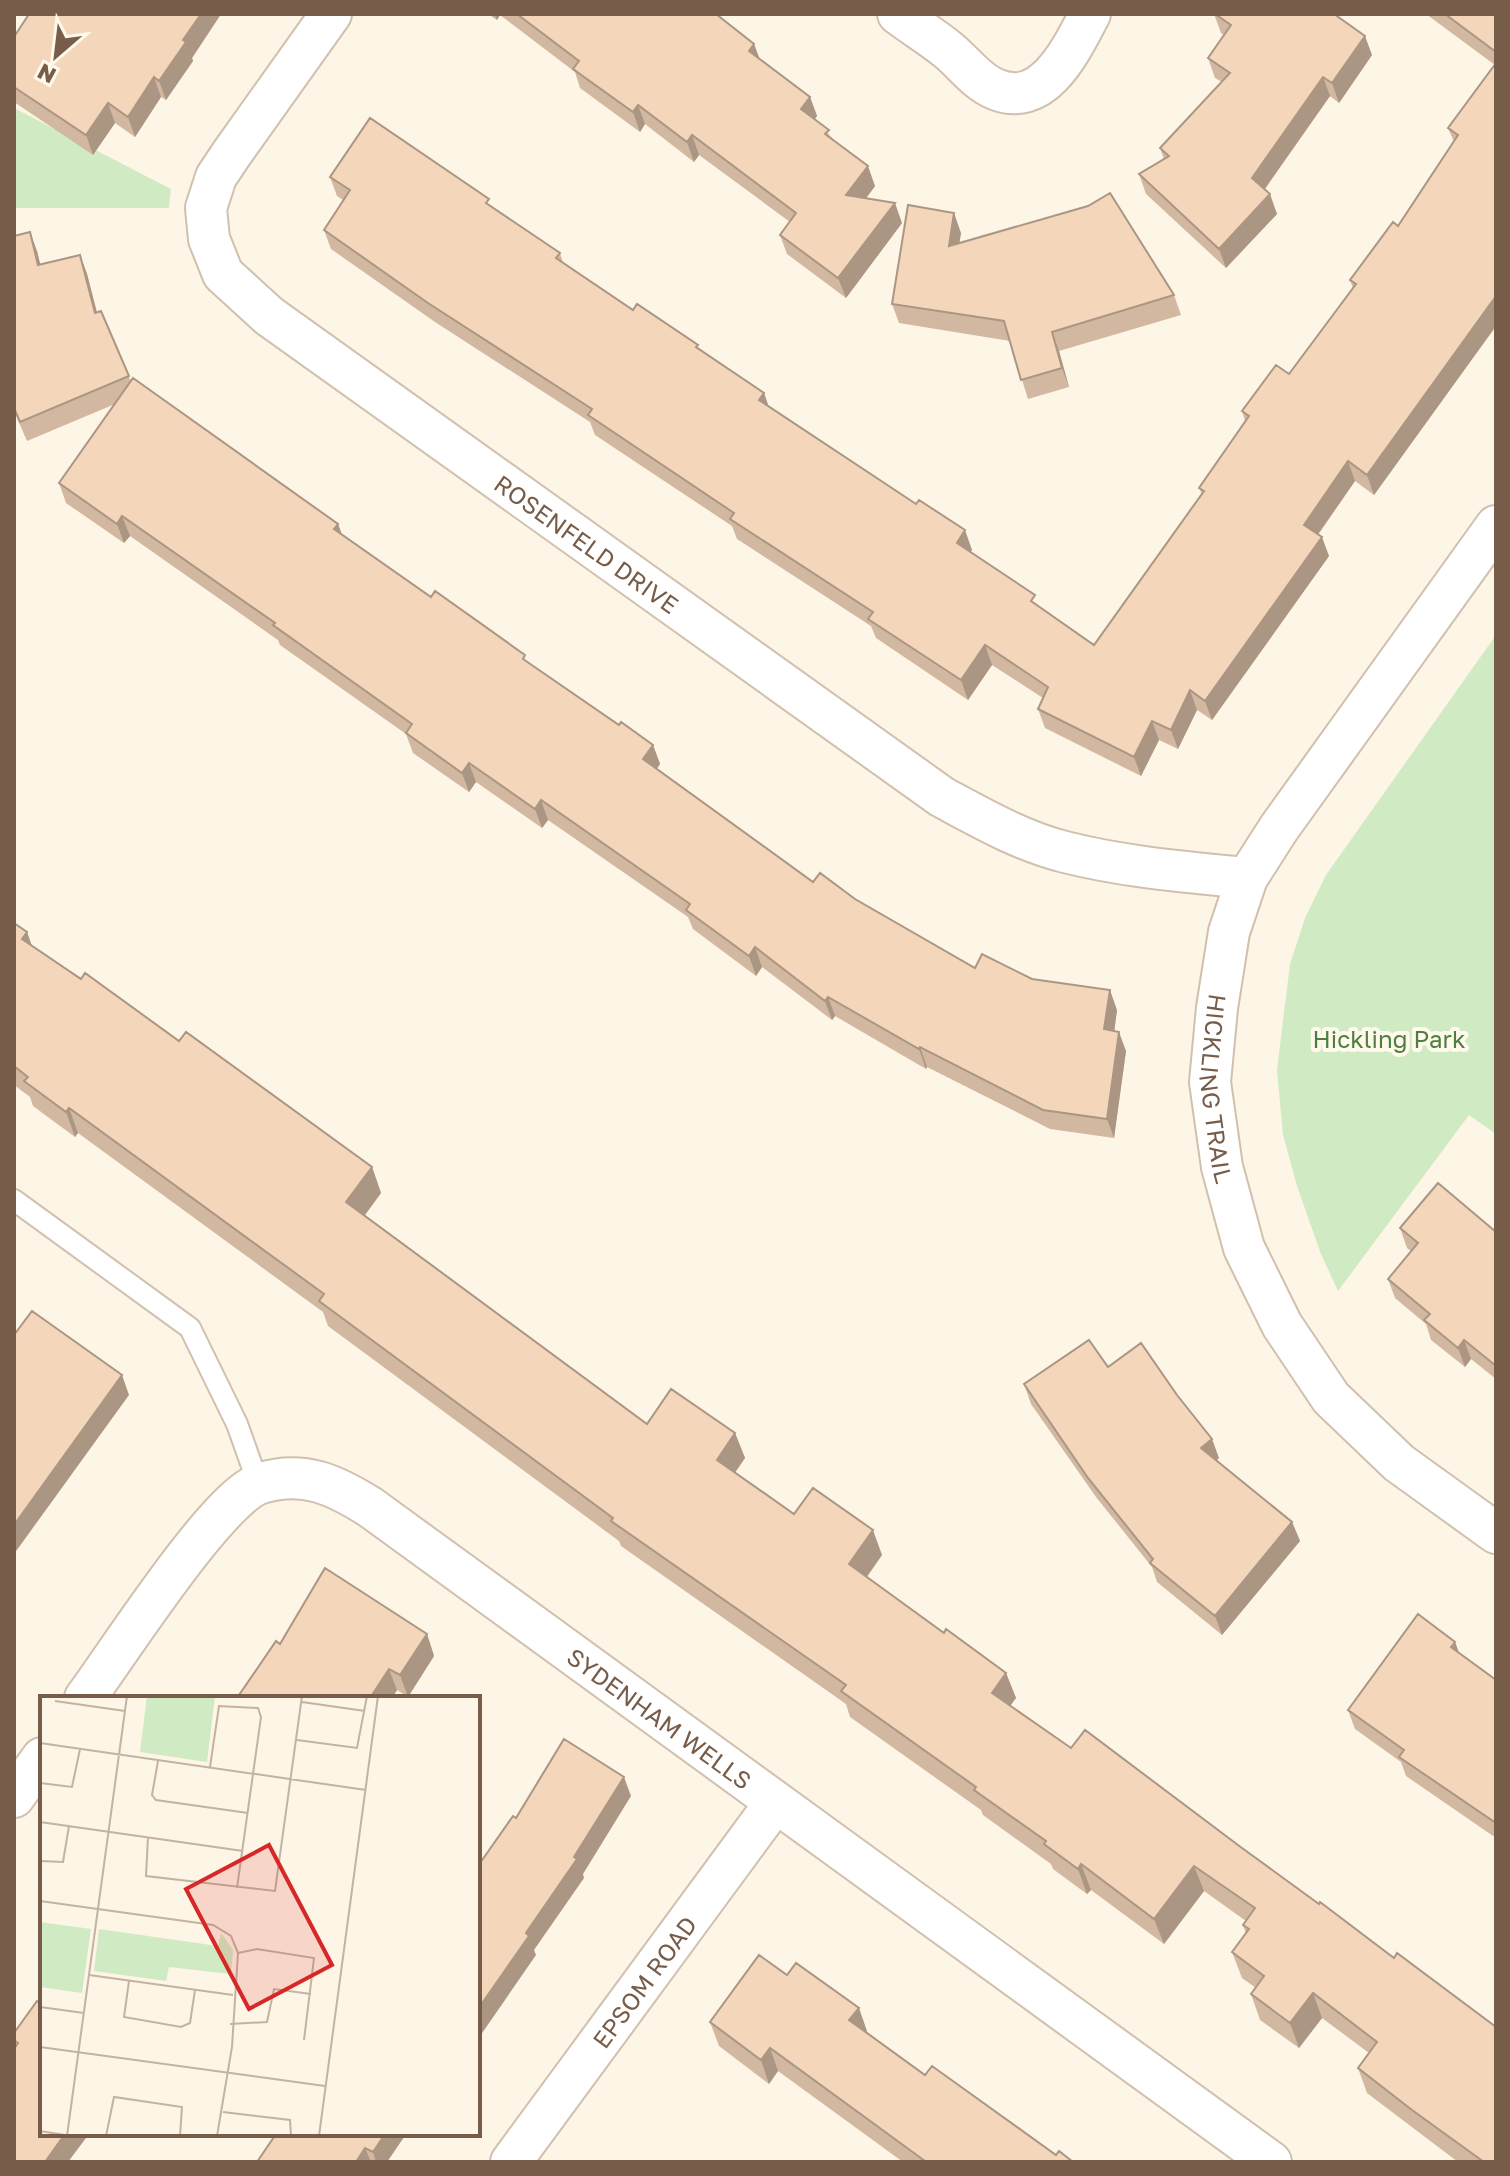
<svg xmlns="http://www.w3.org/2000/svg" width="1510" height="2176" font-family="'Golos Text',sans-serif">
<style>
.green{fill:#d0ebc3}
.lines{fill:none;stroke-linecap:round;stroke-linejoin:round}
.lane-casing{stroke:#d1c0ad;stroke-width:24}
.street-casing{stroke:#d1c0ad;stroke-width:44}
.lane{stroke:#fff;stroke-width:20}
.street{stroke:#fff;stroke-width:40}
.wall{fill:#d2b8a1}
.shaded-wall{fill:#ab9683}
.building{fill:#f4d6bb;stroke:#ab9683;stroke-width:2}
.labels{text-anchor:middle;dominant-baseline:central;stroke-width:8;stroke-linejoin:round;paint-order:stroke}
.street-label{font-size:24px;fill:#775d49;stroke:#fff9ec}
.park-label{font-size:24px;fill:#4e7e40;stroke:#fff9ec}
.inset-road{fill:none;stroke:#c3b3a2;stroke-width:2}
.view{fill:#d62828;fill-opacity:0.15;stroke:#d62828;stroke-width:4}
.inset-edge{fill:none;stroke:#775d49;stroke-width:4}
</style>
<rect width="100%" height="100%" fill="#fdf5e5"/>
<path class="green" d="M14,108L171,189L169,208H14Z
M1496,635V1134L1469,1115L1338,1291L1321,1254L1297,1186L1283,1135L1277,1070L1290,964L1305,918L1326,875Z"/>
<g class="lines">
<g class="lane-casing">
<path id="lane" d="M14,1200L190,1328L237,1424L258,1483"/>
</g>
<g class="street-casing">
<g id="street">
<path id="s1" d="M331,14L232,153L216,177L206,208L209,239L223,274L269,316L942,797C981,818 1021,841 1065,852C1124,867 1186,872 1247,878"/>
<path d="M898,14C914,26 932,37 948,50C963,62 977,82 995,89C1044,110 1072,48 1090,14"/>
<path id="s2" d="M1496,526L1279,828L1247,878L1229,932L1217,1008L1210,1082L1222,1167L1244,1248L1282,1325L1331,1398L1399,1463L1496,1533"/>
<path id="s3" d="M85,1698C117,1655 218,1496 261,1483C304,1470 335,1485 370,1507L1271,2162"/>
<path d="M14,1797L42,1758"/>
<path id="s4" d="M511,2162L775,1803"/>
</g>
</g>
<use href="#lane" class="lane"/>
<use href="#street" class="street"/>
</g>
<path class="wall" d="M29,14H221L192,58L193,61L166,100L161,97L135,137L115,123L93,155L14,102V37Z
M488,14H716L754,44L760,60L810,97L817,116L815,119L875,186L866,198L902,223L846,298L787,254L780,235L790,222L699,155L694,162L645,124L640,132L580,88L575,72L500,15L497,20Z
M1214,14L1372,55L1339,103L1330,96L1265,189L1277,214L1226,268L1146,194L1139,174L1164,159L1160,148L1222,82L1215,78L1208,58L1224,35L1221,33Z
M1426,14H1496V326L1374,495L1355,481L1318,535L1329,556L1212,720L1197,710L1178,749L1159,740L1141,776L1045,728L1038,709L1043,698L992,665L968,700L876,638L871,626L737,539L732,526L595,435L590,422L435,322L331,249L324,230L343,200L337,196L330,177L492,207L560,253L563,263L633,310L699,349L764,393L768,406L972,550L970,552L1039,606L1094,645L1202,494L1199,488L1245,421L1242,411L1289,374L1353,288L1350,280L1398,226L1454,142L1448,128L1495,65Z
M961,233L959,243L1174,295L1181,315L1059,351L1069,387L1028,399L1010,341L899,323L892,304Z
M14,236L37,251L40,264L80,255L87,274L97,312L101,311L131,382L338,524L342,535L431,597L619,725L653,745L660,764L657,769L813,882L855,899L975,968L1032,979L1117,1010L1114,1031L1126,1051L1114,1138L1050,1129L927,1067L926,1069L835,1016L832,1020L762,967L756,976L693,929L688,917L548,820L542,828L476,782L469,792L413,753L406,734L280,645L278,640L130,536L124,543L66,503L59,483L115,404L27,441L14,411Z
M14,923L27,932L32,946L372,1167L381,1193L365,1215L647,1424L735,1433L745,1458L735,1473L794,1514L882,1555L867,1577L944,1633L1006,1673L1016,1698L1010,1706L1071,1748L1085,1730L1496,2162H1458L1367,2093L1358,2068L1369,2053L1322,2018L1299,2048L1260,2020L1251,1994L1256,1988L1242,1978L1232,1952L1246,1934L1243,1925L1246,1921L1204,1891L1164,1944L1091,1890L1087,1894L1053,1869L1051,1864L983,1815L981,1810L850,1717L846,1704L621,1546L619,1541L328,1326L323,1312L78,1133L75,1137L33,1106L30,1097L14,1085Z
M1400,1228L1496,1232V1379L1471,1359L1465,1367L1431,1340L1426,1324L1395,1298L1388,1279L1411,1251L1407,1248Z
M1108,1367L1219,1458L1217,1460L1292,1522L1300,1541L1222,1635L1157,1582L1152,1567L1096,1497L1031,1404L1024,1384Z
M427,1634L434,1656L408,1697L397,1690L392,1698H237L280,1644Z
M1455,1642L1459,1653L1496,1679V1838L1406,1776L1401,1762L1355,1729L1348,1710Z
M710,2022L867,2031L866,2032L925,2075L1056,2155L1073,2162H903L778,2071L769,2084L719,2046Z
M406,2134L387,2162H257Z"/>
<path class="shaded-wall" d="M201,14H221L192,58L193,61L166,100L159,81L183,40Z
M494,14H500V15L497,20Z
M1365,36L1372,55L1339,103L1332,83Z
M754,44L761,63L749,51Z
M154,77L161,97L135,137L128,117Z
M1323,77L1330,96L1259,197L1252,178Z
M810,97L817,116L808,128L801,109Z
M108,103L115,123L93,155L86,135Z
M638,105L645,124L640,132L633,112Z
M692,135L699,155L694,162L687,142Z
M868,166L875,186L854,215L846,195Z
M1270,194L1277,214L1226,268L1219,249Z
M895,203L902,223L846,298L838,278Z
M954,213L961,233L956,265L949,246Z
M30,232L37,251L45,284L38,265Z
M80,255L87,274L102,333L95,313Z
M1496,296V326L1374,495L1367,475Z
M1052,332L1059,351L1069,387L1062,368Z
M764,393L771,413L759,400Z
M1348,461L1355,481L1311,544L1304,525Z
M122,516L130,536L124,543L117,524Z
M338,524L345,543L334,529Z
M965,530L972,550L964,562L957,543Z
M1322,537L1329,556L1212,720L1205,701Z
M985,645L992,665L968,700L961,680Z
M1190,690L1197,710L1178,749L1171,730Z
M1152,721L1159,740L1141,776L1134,757Z
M653,745L660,764L650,778L643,759Z
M469,763L476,782L469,792L462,773Z
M541,800L548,820L542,828L535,809Z
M27,932L36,958L22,939Z
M755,947L762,967L756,976L749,956Z
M1110,990L1117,1010L1112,1049L1104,1029Z
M828,997L835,1016L832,1020L825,1001Z
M1119,1032L1126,1051L1114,1138L1107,1119Z
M920,1047L927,1067L926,1069L919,1049Z
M69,1108L78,1133L75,1137L66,1112Z
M372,1167L381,1193L356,1227L346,1202Z
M1464,1340L1471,1359L1465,1367L1458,1348Z
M122,1375L129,1395L14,1554V1525Z
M735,1433L745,1458L726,1485L717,1460Z
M1212,1439L1219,1458L1208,1467L1201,1448Z
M1292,1522L1300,1541L1222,1635L1215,1616Z
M873,1530L882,1555L858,1589L849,1564Z
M427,1634L434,1656L408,1697L400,1675Z
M1455,1642L1462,1661L1451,1647Z
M389,1669L397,1690L392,1698H370Z
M1006,1673L1016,1698L1001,1718L992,1693Z
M624,1777L631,1796L583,1874L584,1878L534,1950L536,1955L478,2039V2009Z
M1081,1864L1091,1890L1087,1894L1078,1869Z
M1194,1866L1204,1891L1164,1944L1154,1919Z
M1313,1993L1322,2018L1299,2048L1290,2023Z
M859,2008L867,2031L858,2044L849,2020Z
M770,2048L778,2071L769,2084L761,2060Z
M65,2134H89L68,2162H45Z
M385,2134H406L387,2162H376L373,2152Z
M365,2148L371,2162H356Z"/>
<path class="building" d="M29,14H201L183,40L186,42L159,81L154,77L128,117L108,103L86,135L14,87V37Z
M517,14H716L754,44L749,51L810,97L801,109L829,130L825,134L868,166L846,195L895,203L838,278L780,235L796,213L692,135L687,142L638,105L633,112L573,69L579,61Z
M1215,14H1334L1365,36L1332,83L1323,77L1252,178L1270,194L1219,249L1139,174L1169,156L1160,148L1230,73L1208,58L1231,25Z
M1445,14H1496V52Z
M1496,63V296L1367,475L1348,461L1304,525L1322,537L1205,701L1190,690L1171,730L1152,721L1134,757L1038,709L1048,687L985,645L961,680L868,619L873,612L730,519L734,513L588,415L592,409L428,303L324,230L350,190L330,177L370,118L489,199L486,203L560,253L556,258L633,310L637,304L698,345L696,347L764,393L759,400L916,504L919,500L965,530L957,543L1035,595L1031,601L1094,645L1204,491L1199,488L1249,416L1242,411L1276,365L1289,374L1356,284L1350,280L1393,222L1398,226L1458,135L1448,128Z
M1110,193L1174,295L1052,332L1062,368L1021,380L1004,321L892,304L908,205L954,213L949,246L1088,206Z
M30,232L38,265L80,255L95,313L101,311L129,376L20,422L14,408V236Z
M133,378L338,524L334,529L431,597L435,591L525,655L523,659L619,725L621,722L653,745L643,759L813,882L820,873L855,899L975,968L982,954L1032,979L1110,990L1104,1029L1119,1032L1107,1119L1043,1110L920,1047L919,1049L828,997L825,1001L755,947L749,956L686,910L690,904L541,800L535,809L469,763L462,773L406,733L412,724L273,625L275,623L122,516L117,524L59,483Z
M14,923L27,932L22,939L81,979L85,973L179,1041L186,1032L372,1167L346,1202L647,1424L671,1389L735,1433L717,1460L794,1514L813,1488L873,1530L849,1564L944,1633L946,1629L1006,1673L992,1693L1071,1748L1085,1730L1242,1848L1319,1904L1320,1902L1394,1958L1397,1953L1496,2027V2162H1484L1412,2110L1358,2068L1377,2042L1313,1993L1290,2023L1251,1994L1264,1976L1232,1952L1249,1929L1243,1925L1255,1908L1194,1866L1154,1919L1081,1864L1078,1869L1044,1844L1046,1841L974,1790L976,1787L841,1691L846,1685L611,1521L613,1518L319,1301L324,1294L69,1108L66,1112L24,1081L28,1077L14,1066Z
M1438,1183L1496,1232V1366L1464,1340L1458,1348L1424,1320L1430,1314L1388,1279L1418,1243L1400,1228Z
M32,1311L122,1375L14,1525V1335Z
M1089,1340L1108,1367L1141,1343L1177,1395L1212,1439L1201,1448L1292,1522L1215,1616L1150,1563L1153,1559L1088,1478L1024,1384Z
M325,1568L427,1634L400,1675L389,1669L370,1698H237L276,1641L280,1644Z
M1418,1614L1455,1642L1451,1647L1496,1680V1823L1399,1757L1404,1750L1348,1710Z
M564,1739L624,1777L574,1857L577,1859L526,1933L529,1936L478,2009V1866L513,1816L516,1818Z
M759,1955L787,1975L796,1963L859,2008L849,2020L925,2075L932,2066L1056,2155L1059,2151L1073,2162H924L925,2161L770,2048L761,2060L710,2022Z
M42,1999V2134H65L45,2162H14V2049L18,2043L14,2040V2033L37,2001L39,2002Z
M276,2134H385L373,2152L365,2148L356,2162H257Z"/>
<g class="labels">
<g class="street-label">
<text stroke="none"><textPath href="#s1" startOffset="754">ROSENFELD DRIVE</textPath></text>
<text stroke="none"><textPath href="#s2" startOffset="646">HICKLING TRAIL</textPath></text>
<text stroke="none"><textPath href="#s3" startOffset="754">SYDENHAM WELLS</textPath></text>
<text stroke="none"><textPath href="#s4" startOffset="224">EPSOM ROAD</textPath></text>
</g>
<g class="park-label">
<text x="1389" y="1038">Hickling Park</text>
</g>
</g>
<g transform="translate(40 1696)">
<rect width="440" height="440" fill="#fdf5e5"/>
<path d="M107,0H175L167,66L100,56ZM0,226L51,233L42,297L0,291ZM59,233L178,250L181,237L193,254L191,278L129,271L126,285L54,275Z" fill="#d0ebc3"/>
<path class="inset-road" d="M15,5L85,15M262,6L325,15M257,44L317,52L327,0M0,47L326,94M118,65L112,99L116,104L208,117M170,71L179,10L218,12L221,21L197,192M0,87L32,91L40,53M0,126L203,155M108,141L106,180L235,195L262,0M0,165L23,166L29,130M0,205L173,229L191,240L198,257L192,351L177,440M198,257L217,253L274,262L264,344M49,279L193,299M89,285L84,321L141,331L150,327L155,294M0,311L44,317M190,328L227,326L234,293L271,298M0,351L285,390M183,416L250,424L251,440M0,435L31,440M27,440L87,0M66,440L74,401L142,411L140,440M279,440L338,0"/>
<path class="view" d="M229,149L292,269L209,313L146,193Z"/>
<rect width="440" height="440" class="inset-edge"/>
</g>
<rect width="1510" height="2176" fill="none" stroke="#775d49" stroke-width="32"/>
<g transform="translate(56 56) rotate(208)" stroke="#fff9ec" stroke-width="6" paint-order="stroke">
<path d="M0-6L14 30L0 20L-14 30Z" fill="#775d49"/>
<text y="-12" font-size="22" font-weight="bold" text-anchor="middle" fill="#775d49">N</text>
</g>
</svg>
